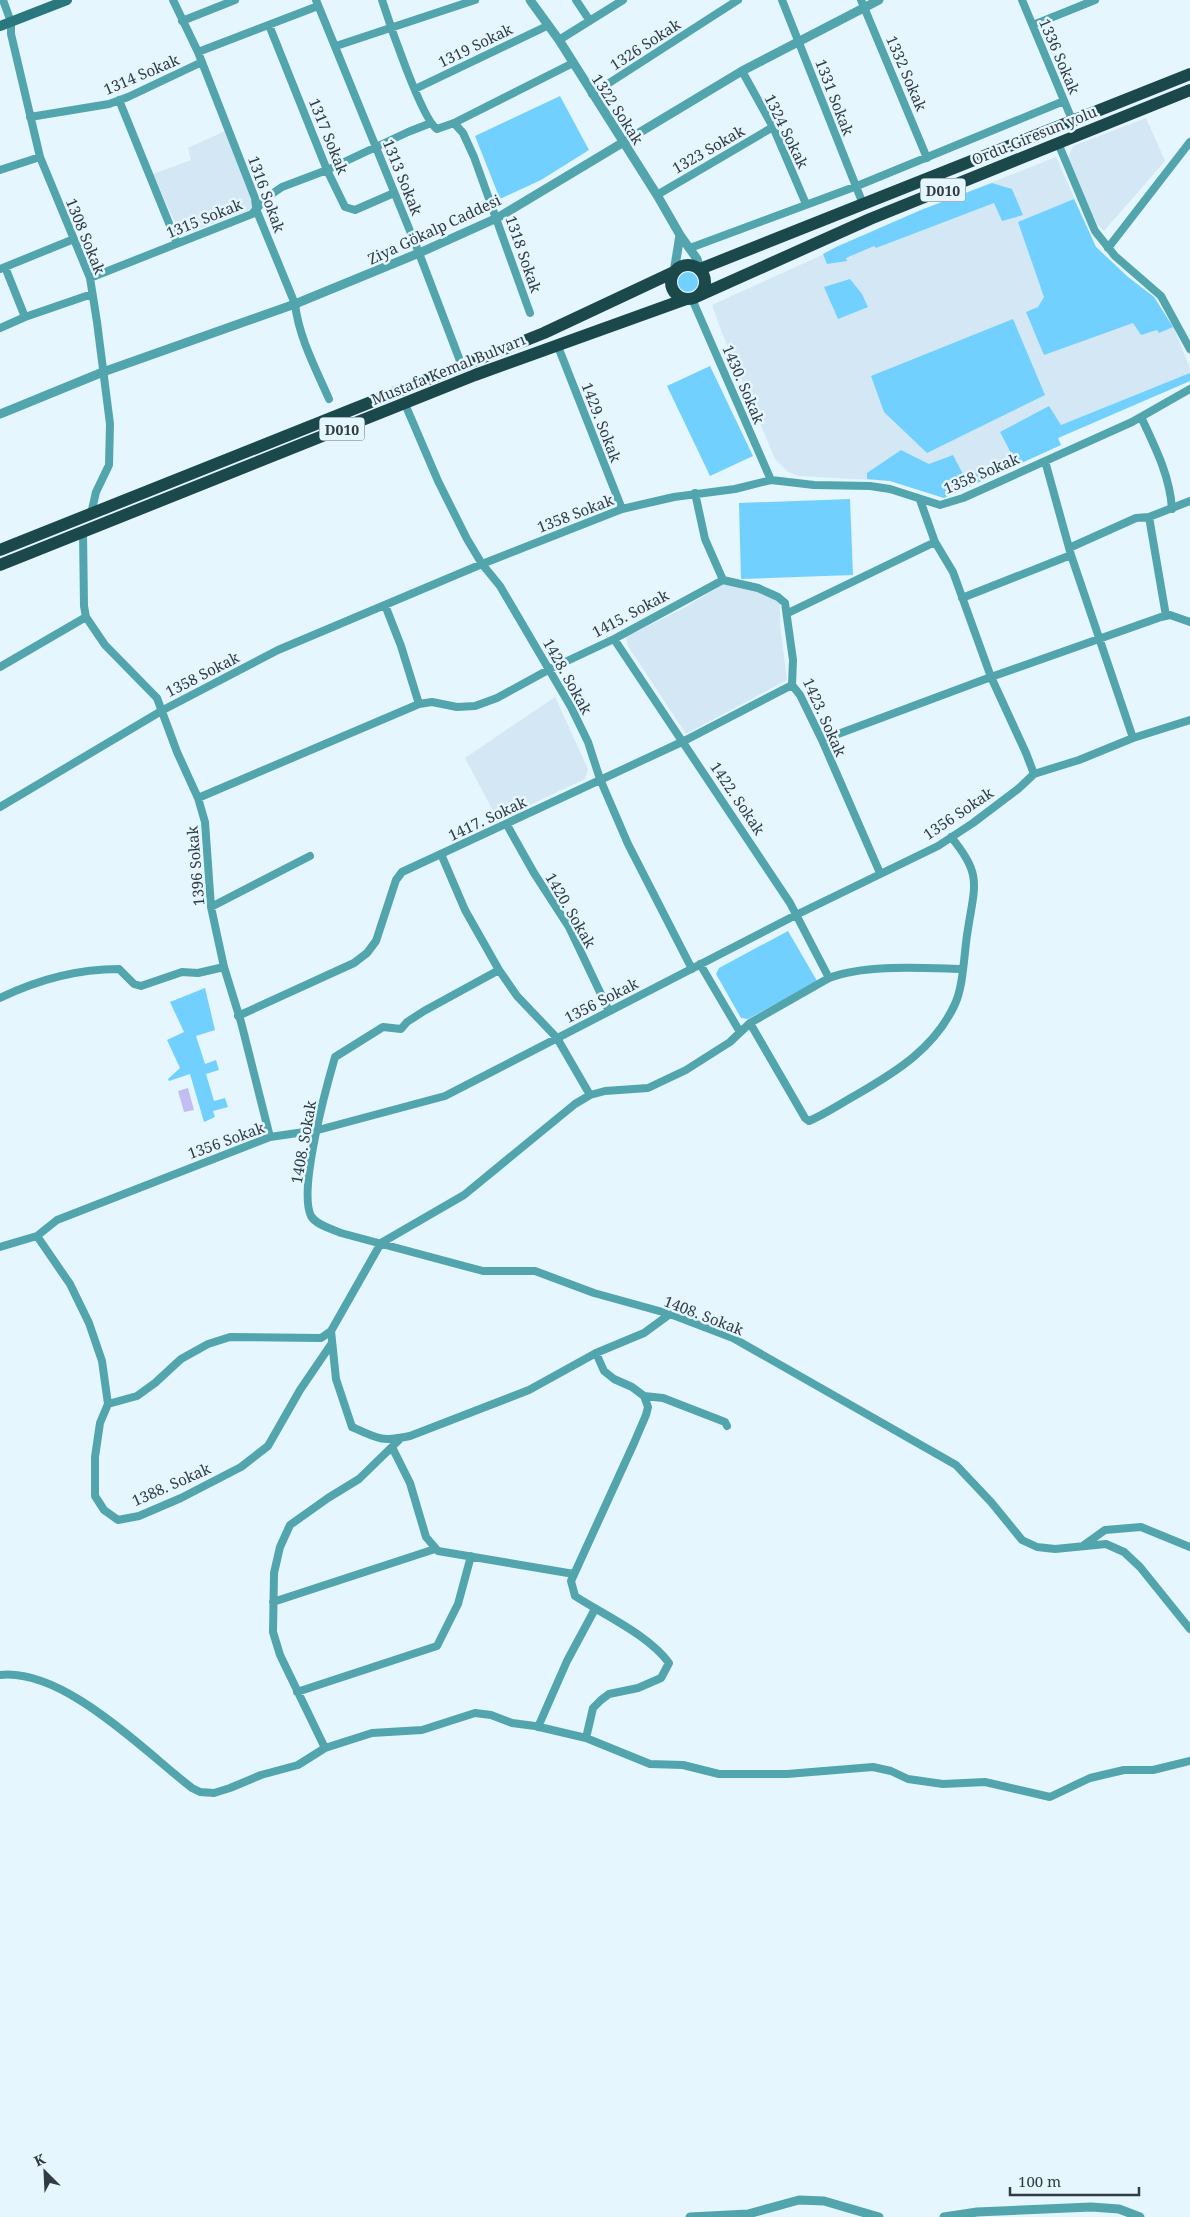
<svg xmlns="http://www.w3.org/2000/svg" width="1190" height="2217" font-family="'Noto Serif',serif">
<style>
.built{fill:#d3e8f4}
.green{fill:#72d0ff}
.water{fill:#c3bef2}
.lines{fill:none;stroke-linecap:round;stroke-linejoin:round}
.minor{stroke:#52a5ad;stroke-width:8}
.tertiary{stroke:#52a5ad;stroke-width:9}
.secondary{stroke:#2b777e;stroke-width:10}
.trunk{stroke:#1a484b;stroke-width:12}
.labels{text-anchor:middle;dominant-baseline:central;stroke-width:5;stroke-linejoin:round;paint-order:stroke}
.shield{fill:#e5f6ff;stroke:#67747b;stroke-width:1}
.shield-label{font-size:14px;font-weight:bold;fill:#313c42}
.street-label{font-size:15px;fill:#313c42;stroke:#e5f6ff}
</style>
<rect width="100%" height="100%" fill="#e5f6ff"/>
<path class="built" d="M1146,118L1165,161L1104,231L1097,224L1068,158L1073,146Z
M225,131L251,198V209L181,236L153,174L191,160L188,148Z
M1056,157L1096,247L1128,277L1154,297L1173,326L1190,368V381L1058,438L1061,445L944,498L890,481L799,476L788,472L775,459L722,333L712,305L921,210Z
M724,584L758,591L780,603V624L787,680L686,734L628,646L626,637L684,608Z
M555,697L588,769L585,779L498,820L465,758Z"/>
<path class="green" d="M560,96L589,150L541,180L500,199L475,136Z
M992,183L1012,189L1023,215L1002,221L994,203L876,248L874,246L846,258L847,261L827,264L823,254L836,247L921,210Z
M1074,199L1096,247L1128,277L1154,297L1173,327L1159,333L1157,330L1141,335L1133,323L1044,355L1026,312L1038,307L1044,297L1018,222Z
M678 282a10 10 0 1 1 20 0a10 10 0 1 1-20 0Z
M850,279L862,294L868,307L838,319L824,287Z
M1013,319L1045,395L927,453L884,412L871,376Z
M710,366L753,456L710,476L667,386Z
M1190,373V381L1058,438L1061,445L944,498L890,481L867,479V473L901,450L929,464L953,455L965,478L1013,457L1000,432L1049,406L1061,425Z
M850,499L853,575L741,579L739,503Z
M788,931L817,981L748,1019L741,1018L716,974L719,968Z
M205,988L215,1030L196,1036L205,1064L216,1060L219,1070L206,1074L214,1101L225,1098L228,1107L213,1111L215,1117L204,1122L190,1074L169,1081L168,1079L180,1068L167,1040L184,1032L170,1002Z"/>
<path class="water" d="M188,1088L194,1110L184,1112L178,1091Z"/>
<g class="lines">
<path class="minor" d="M3,0L11,22V34L40,157L90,278L97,322L110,424L109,465L96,492L91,514
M173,0L198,52L255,198L256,209L295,304C299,338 316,369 329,399
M316,0L419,253L462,366
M382,0C389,22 422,120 437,129L454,123L573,63
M576,0L590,21
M782,0L863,204
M861,0L927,158
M1022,0L1073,122
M182,21L235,0
M269,25L327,170L345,207L355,210L394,193
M1033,25L1095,0
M559,40L623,0
M336,46L475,0
M198,52L318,6
M742,71L773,127L806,204
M415,89L547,26
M592,94L738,0
M119,100L177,243
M30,117L109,104L128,97L202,62
M454,123L463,133L474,157L530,313
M1058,143L1095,231L1115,256L1161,296L1190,349
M0,170L40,157
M657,195L773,127
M690,248L857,186L1064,101
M1108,248L1190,142
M5,267L25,317
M0,269L74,239
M90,278L252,214L266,198L282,187L327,170L408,132L431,123
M692,299L771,480
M0,328L25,317L92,294
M557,344L622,509
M405,404L438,481L467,539L482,564L500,586L571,707L588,742L600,779L628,844L692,969
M1141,417C1155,447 1170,476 1172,509
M1045,461L1071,555L1133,738
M695,493L705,539L723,580L758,588L778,597L785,603L793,660L792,685L800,695L822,740L880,873
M1149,517L1166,616
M83,532L84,606L86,617L105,645L157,698L177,752L198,798L205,822L211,907L224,967L241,1022L270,1137
M1069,548L1136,518L1149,517L1190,501
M962,598L1071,555
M385,605L401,646L419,704
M788,613L935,542
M614,639L790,903L829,978
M0,667L86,617
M822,740L991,677L953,572L935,542L920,500
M1034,774L1026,753L991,677L1161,617L1170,615L1190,622
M198,798L419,704L432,702L457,707L475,706L497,698L550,669L614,639L723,580
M0,807L163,710L278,650L482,564L622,509L674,497L735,489L771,480L814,485L870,486L890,489L940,505L963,498L1132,422L1190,389
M507,825L534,873L569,927L609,1011
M441,854L465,910L499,970L517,996L557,1038L590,1095
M211,907L310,856
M700,964L740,1032
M499,970L424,1011L407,1022L401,1029L383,1027L335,1057C326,1088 298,1190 311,1216C316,1225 332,1229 341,1233L483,1271H535L594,1293L670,1314L733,1338L956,1465L991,1502L1022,1540L1037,1547L1055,1549L1106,1544L1124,1552L1140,1567L1190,1629
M0,998C37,980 78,969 119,969L134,984L141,986L182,972L198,973L224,967
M238,1016L354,963L367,953L376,941L396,880L402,872L684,741L792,685
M750,1023L805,1118L809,1121C825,1114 840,1104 856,1095C896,1072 935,1048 955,1004C964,985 964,950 968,929C975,884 982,874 951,837
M37,1236L70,1284L89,1323L102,1361L108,1404L100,1423L95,1457V1496L104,1510L118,1520L139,1516L181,1498L241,1467L268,1446L300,1390L332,1343
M0,1247L37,1236L57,1220L270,1137L318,1130L445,1096L796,915L938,846L973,823L1018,789L1034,774L1079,760L1133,738L1190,720
M331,1331L336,1379L352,1427C378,1439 382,1442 410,1436L529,1390L596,1353L644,1333L670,1314
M644,1396L663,1398L725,1422L727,1426
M108,1404L137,1396L155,1383L181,1359L208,1344L230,1337L321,1338L331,1331L381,1243L464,1195L575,1104L590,1095L605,1091L648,1088L686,1070L730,1042L750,1023L829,978C865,964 923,968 962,969
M392,1447L410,1483L426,1537L438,1551L574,1574
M1084,1545L1105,1530L1141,1527L1190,1547
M273,1602L435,1549
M0,1675C64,1668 144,1751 192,1788L200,1792L214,1793L230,1788L261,1775L298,1765L325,1748L372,1733L422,1730L475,1713L491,1715L512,1723L535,1726L586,1738L650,1764L683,1765L719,1774H787L873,1767L891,1771L908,1779L943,1784L985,1782L1050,1797L1090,1778L1124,1770H1153L1190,1761
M297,1692L437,1646L458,1604L471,1556
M538,1727L567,1661L595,1609
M586,1738L593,1708L601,1700L609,1694L638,1688L661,1678L669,1663C649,1635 604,1615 575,1596L571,1581L634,1443L646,1415L648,1407L644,1396L632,1387L614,1379L604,1371L596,1353
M325,1748L280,1655L273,1632L274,1573L280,1547L290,1525L328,1498L359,1479L400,1439"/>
<path class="tertiary" d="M530,0L559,40L657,195L680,235
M674,272L680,235L697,259L700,269
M0,414L103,372L295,304L419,253L497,218L742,71L879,0
M690,2217L748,2214L799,2200L824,2201L879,2217
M944,2217L977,2212L1091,2207L1119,2209L1140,2217"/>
<path class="secondary" d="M0,26L67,0"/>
<path class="trunk" d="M671 282a17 17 0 1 1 34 0a17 17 0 1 1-34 0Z
M700,269L1190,74
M698,296L870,219L1190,90
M0,550L544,333L674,272
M0,565L475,375L686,299"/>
</g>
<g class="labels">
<g class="shield">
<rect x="920.5" y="178.5" width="45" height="23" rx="4"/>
<rect x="319.5" y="417.5" width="45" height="23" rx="4"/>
</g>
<g class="shield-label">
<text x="943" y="190">D010</text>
<text x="342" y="429">D010</text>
</g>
<g class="street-label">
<text transform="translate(645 44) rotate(-33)">1326 Sokak</text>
<text transform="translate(475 45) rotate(-26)">1319 Sokak</text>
<text transform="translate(1060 56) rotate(67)">1336 Sokak</text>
<text transform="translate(907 73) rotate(67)">1332 Sokak</text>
<text transform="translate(141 74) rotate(-23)">1314 Sokak</text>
<text transform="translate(835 97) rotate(69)">1331 Sokak</text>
<text transform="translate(618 109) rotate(57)">1322 Sokak</text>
<text transform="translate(787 131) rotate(64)">1324 Sokak</text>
<text transform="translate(1034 135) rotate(-22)">Ordu-Giresun yolu</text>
<text transform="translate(329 136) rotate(68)">1317 Sokak</text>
<text transform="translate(708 149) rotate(-30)">1323 Sokak</text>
<text transform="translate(403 177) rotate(68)">1313 Sokak</text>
<text transform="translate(267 194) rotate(70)">1316 Sokak</text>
<text transform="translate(204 218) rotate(-22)">1315 Sokak</text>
<text transform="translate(434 229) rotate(-25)">Ziya Gökalp Caddesi</text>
<text transform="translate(86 236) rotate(68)">1308 Sokak</text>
<text transform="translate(524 254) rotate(71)">1318 Sokak</text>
<text transform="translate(448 369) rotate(-22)">Mustafa Kemal Bulvarı</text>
<text transform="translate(744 384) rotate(67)">1430. Sokak</text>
<text transform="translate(602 422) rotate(69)">1429. Sokak</text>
<text transform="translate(981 473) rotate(-23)">1358 Sokak</text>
<text transform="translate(575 513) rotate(-21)">1358 Sokak</text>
<text transform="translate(630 613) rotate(-28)">1415. Sokak</text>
<text transform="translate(202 674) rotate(-27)">1358 Sokak</text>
<text transform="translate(568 676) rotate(61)">1428. Sokak</text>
<text transform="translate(825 717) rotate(66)">1423. Sokak</text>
<text transform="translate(738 798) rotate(56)">1422. Sokak</text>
<text transform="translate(958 813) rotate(-34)">1356 Sokak</text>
<text transform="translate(487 818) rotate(-25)">1417. Sokak</text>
<text transform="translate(195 866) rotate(-95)">1396 Sokak</text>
<text transform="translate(571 910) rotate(60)">1420. Sokak</text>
<text transform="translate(601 1000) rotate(-27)">1356 Sokak</text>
<text transform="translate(226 1140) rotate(-20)">1356 Sokak</text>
<text transform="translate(303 1142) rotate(-80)">1408. Sokak</text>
<text transform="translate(704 1315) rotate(21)">1408. Sokak</text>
<text transform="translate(171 1484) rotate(-24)">1388. Sokak</text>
</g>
</g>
<g transform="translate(45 2172) rotate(336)" stroke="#e5f6ff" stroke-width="4" paint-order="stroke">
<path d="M0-4L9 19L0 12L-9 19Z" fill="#313c42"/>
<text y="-8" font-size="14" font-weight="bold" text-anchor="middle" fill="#313c42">K</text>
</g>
<path d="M1010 2187v8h129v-8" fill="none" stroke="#313c42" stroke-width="2.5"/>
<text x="1018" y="2187" font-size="15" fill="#313c42" stroke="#e5f6ff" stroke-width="4" paint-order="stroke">100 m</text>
</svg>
